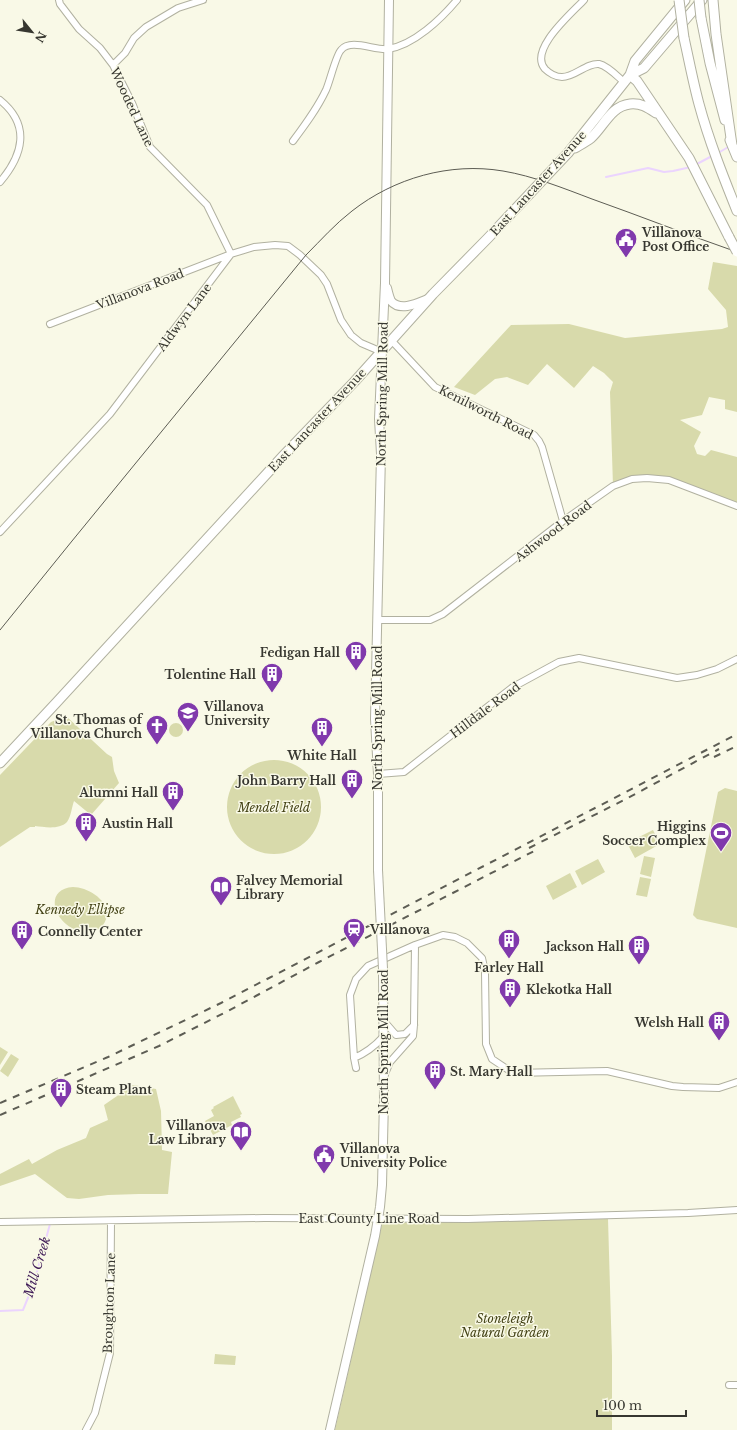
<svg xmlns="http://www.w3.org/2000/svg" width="737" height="1430" font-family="'Libre Baskerville',serif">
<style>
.green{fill:#d8daab}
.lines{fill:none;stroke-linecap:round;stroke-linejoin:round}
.stream{stroke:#ebd4fe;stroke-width:2}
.minor-casing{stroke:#b1b1a0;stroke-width:8}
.major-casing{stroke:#b1b1a0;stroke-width:10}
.highway-casing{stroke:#b1b1a0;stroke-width:11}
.minor{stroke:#fff;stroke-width:6}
.major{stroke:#fff;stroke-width:8}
.highway{stroke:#fff;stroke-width:9}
.tram{stroke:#5d5d54;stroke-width:1}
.rail{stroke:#5d5d54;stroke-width:2;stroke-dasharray:7 7;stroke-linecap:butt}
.major-bridge-casing{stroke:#b1b1a0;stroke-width:10;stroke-linecap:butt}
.highway-bridge-casing{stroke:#b1b1a0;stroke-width:11;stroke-linecap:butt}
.major-bridge{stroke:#fff;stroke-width:8}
.highway-bridge{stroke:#fff;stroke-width:9}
.labels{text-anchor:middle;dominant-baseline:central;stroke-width:3;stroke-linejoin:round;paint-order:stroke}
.street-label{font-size:12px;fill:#373730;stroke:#f9f9e7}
.poi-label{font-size:12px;font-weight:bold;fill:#373730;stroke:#f9f9e7;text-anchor:start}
.park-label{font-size:12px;font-style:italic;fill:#434215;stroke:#f9f9e7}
.water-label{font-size:13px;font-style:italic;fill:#3e1956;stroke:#f9f9e7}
</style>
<rect width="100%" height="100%" fill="#f9f9e7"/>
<path class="green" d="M713,262L737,266V412L725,409V400L709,397L702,415L680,420L701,432L694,446L697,454L705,456L711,450L737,457V506L669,480L647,478L613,486L610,392L613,382L604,373L593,366L574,388L547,364L528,385L507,377L495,379L475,395L454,387L511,325L569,324L625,338L722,329L728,327L726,310L708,289Z
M66,716L107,754L112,757L114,771L119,783L91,815L74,801C72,806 71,817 67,822C59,830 44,827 35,826V827H30L0,847V775L51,722Z
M169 730a7 7 0 1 1 14 0a7 7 0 1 1-14 0Z
M227 807a47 47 0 1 1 94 0a47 47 0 1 1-94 0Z
M725,788L737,791V928L697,919L693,915L718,792Z
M653,830L660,844L635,858L627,843Z
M644,856L655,858L651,877L640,874Z
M598,859L605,872L582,885L575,871Z
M570,873L577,887L553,900L546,886Z
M640,877L651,879L647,897L636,895Z
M73,887C90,887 117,905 103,925C99,929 95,932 90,932C57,934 39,889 73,887Z
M0,1047L8,1052L0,1065Z
M11,1054L19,1059L8,1077L0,1071Z
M133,1085L156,1089L161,1111L162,1150L172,1152L168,1194H139L108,1195L79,1199L67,1198L35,1174L0,1186V1174L29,1159L32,1164L57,1150L86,1138L90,1128L108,1120L104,1105Z
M233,1096L242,1114L240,1115L241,1117L231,1122L232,1125L213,1135L205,1121L214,1116L211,1110L214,1108L213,1107Z
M608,1219L612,1356V1430H335L382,1224L436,1221Z
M215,1354L236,1356L235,1365L214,1364Z"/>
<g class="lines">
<path class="stream" d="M718,153L730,146
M695,165L712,156
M606,177L648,168L664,172L673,171L691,167
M0,1311L23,1310L34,1283L50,1224"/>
<g class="minor-casing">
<path id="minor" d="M59,0L60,4L79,29L100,48L113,65L132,103L150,147L207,205L231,254
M584,0C572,13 528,50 545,69C549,73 556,77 562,77C575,77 586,63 599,64C608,66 618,77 624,82
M113,65L125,53L134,38L146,27L178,8L203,0
M0,100C31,125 23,155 0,182
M293,141C305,125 317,109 326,90C330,81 336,55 341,50C351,38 375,51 388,49C414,45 441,19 457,0
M50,324L231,254L254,247L275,245L288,246L300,255L321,275L327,284L341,320L351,335L361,343L382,352
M391,340L435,387L534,435L539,441L542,447L563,521
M0,532L110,414L231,254
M377,620H430L443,614L563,521L613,486L632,479L647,478L669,480L737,506
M378,774L404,772L513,687L559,662L579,658L677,678L697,675L717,669L737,659
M383,1020L396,1035L405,1034L414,1025
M354,1058C366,1053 374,1047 383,1037
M356,1068L354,1058L350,995L356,979L368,966L415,945L443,935L455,937L467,943L482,958L485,972L486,1044L492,1059L513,1073L607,1071L672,1086L683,1087L719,1088L737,1082
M385,1074L390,1062L413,1036L414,1025L415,945
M0,1222L264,1218L468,1219L688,1213L737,1210
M729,1385H737
M86,1430L95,1413L110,1353L111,1221"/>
</g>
<g class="major-casing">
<path id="major" d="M387,288C388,292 389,297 391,301C400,312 418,303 428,299
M378,870V774L375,719L381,454L379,419L385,283L389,0
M330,1430L375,1236L380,1207L382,1185L384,1100L383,969"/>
</g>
<g class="highway-casing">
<path id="highway" d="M713,0L716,34L732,145
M701,18L710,63L725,120
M684,38C689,60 693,82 699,104C709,141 723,176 737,211
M630,75L637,81L689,158L729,237
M630,75L644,68L702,0
M730,140L737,157
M575,148C580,145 586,142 591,138C604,126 611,106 630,104C641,103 647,107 656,113
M0,763L56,703L283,456L355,381L433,294L488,238L568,153L630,75L635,61L685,0"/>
</g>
<use href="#minor" class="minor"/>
<use href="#major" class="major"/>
<use href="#highway" class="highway"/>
<path class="tram" d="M0,630L72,541L306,255C321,240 335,224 352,211C394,178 450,162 503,171C533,176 563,188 592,199C640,216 688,235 737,252"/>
<path class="rail" d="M714,757L737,746
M529,848L626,799L719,749
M0,1103L108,1057L221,1003L737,734
M0,1115L159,1046L226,1012L319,962L538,849"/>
<g class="major-bridge-casing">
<path id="major-bridge" d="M378,870L383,969"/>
</g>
<g class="highway-bridge-casing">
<path id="highway-bridge" d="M679,0L684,38
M699,0L701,18
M729,237L737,252"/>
</g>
<use href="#major-bridge" class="major-bridge"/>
<use href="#highway-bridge" class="highway-bridge"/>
</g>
<defs>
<g id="civic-pin" transform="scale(1.15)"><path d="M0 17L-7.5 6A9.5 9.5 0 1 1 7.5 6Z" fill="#8039ac" stroke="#f9f9e7"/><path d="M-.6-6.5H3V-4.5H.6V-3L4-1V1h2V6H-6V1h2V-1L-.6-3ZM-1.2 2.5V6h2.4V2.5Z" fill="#fff"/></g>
<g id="building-pin" transform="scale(1.15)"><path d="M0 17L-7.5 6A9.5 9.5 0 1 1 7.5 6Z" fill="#8039ac" stroke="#f9f9e7"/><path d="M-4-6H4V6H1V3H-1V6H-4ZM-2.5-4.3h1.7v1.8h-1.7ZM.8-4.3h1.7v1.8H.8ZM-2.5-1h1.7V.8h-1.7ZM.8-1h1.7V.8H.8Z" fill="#fff"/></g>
<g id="university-pin" transform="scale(1.15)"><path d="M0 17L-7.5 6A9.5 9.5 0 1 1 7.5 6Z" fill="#8039ac" stroke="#f9f9e7"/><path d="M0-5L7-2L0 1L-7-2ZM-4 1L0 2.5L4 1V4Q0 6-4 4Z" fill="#fff"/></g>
<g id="church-pin" transform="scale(1.15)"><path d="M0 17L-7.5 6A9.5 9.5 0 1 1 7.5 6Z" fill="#8039ac" stroke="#f9f9e7"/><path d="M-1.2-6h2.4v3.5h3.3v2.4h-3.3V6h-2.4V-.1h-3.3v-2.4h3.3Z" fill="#fff"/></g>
<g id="stadium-pin" transform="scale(1.15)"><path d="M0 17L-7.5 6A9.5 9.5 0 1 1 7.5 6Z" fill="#8039ac" stroke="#f9f9e7"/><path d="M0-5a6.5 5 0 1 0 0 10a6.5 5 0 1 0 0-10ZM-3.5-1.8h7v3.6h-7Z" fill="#fff"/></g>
<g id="library-pin" transform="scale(1.15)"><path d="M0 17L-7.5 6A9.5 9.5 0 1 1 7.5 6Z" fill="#8039ac" stroke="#f9f9e7"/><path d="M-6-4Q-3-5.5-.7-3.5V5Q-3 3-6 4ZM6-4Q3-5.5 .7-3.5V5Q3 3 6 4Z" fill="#fff"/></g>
<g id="station-pin" transform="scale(1.15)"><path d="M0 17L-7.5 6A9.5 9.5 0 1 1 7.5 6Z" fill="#8039ac" stroke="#f9f9e7"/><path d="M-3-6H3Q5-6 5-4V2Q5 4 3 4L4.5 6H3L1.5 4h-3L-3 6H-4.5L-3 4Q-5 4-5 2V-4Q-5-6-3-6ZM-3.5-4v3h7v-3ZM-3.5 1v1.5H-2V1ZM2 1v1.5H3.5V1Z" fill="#fff"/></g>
</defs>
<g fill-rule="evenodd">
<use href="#civic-pin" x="626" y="239"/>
<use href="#building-pin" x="356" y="652"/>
<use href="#building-pin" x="272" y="674"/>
<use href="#university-pin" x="188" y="713"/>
<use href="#church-pin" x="157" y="726"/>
<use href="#building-pin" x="322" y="728"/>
<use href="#building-pin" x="352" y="780"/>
<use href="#building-pin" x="173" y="792"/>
<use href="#building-pin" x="86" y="823"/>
<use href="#stadium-pin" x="721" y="833"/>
<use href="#library-pin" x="221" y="887"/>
<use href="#station-pin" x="354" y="929"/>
<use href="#building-pin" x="22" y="931"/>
<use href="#building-pin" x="509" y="940"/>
<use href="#building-pin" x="639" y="946"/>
<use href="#building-pin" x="510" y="989"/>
<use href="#building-pin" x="719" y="1022"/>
<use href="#building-pin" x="435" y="1071"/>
<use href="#building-pin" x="61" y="1089"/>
<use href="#library-pin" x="241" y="1132"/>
<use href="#civic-pin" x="324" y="1155"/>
</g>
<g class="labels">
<g class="street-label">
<text transform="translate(132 107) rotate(65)">Wooded Lane</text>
<text transform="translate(538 183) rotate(-48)">East Lancaster Avenue</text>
<text transform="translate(140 289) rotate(-21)">Villanova Road</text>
<text transform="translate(184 317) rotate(-53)">Aldwyn Lane</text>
<text transform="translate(382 394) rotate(-89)">North Spring Mill Road</text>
<text transform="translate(486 412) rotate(27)">Kenilworth Road</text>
<text transform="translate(317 420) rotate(-47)">East Lancaster Avenue</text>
<text transform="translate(553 531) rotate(-37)">Ashwood Road</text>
<text transform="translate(485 710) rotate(-37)">Hilldale Road</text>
<text transform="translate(377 718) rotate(-90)">North Spring Mill Road</text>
<text transform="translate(383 1042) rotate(-90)">North Spring Mill Road</text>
<text x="369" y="1218">East County Line Road</text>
<text transform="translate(109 1303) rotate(-88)">Broughton Lane</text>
</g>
<g class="poi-label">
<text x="642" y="232">Villanova<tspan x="642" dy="14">Post Office</tspan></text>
<text x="340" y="652" text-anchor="end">Fedigan Hall</text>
<text x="256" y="674" text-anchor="end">Tolentine Hall</text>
<text x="204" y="706">Villanova<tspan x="204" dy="14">University</tspan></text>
<text x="142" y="719" text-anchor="end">St. Thomas of<tspan x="142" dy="14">Villanova Church</tspan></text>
<text x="322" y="755" text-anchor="middle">White Hall</text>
<text x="336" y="780" text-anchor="end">John Barry Hall</text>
<text x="158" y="792" text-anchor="end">Alumni Hall</text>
<text x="102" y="823">Austin Hall</text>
<text x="706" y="826" text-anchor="end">Higgins<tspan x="706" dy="14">Soccer Complex</tspan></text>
<text x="236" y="880">Falvey Memorial<tspan x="236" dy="14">Library</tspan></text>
<text x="370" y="929">Villanova</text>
<text x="38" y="931">Connelly Center</text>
<text x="624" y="946" text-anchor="end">Jackson Hall</text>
<text x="509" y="967" text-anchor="middle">Farley Hall</text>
<text x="526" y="989">Klekotka Hall</text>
<text x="704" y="1022" text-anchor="end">Welsh Hall</text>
<text x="450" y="1071">St. Mary Hall</text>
<text x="76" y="1089">Steam Plant</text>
<text x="226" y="1125" text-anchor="end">Villanova<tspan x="226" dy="14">Law Library</tspan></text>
<text x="340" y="1148">Villanova<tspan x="340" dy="14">University Police</tspan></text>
</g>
<g class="park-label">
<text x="274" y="807">Mendel Field</text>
<text x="80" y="909">Kennedy Ellipse</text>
<text x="505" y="1318">Stoneleigh<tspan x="505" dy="14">Natural Garden</tspan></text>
</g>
<g class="water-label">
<text transform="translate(37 1267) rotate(-73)">Mill Creek</text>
</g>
</g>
<g transform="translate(32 32) rotate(120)" stroke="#f9f9e7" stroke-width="3" paint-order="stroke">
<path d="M0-3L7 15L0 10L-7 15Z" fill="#373730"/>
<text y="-6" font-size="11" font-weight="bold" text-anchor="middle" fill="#373730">N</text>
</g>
<path d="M597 1410v6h89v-6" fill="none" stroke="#373730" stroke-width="2"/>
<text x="603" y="1410" font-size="12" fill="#373730" stroke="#f9f9e7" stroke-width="3" paint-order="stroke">100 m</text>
</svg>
